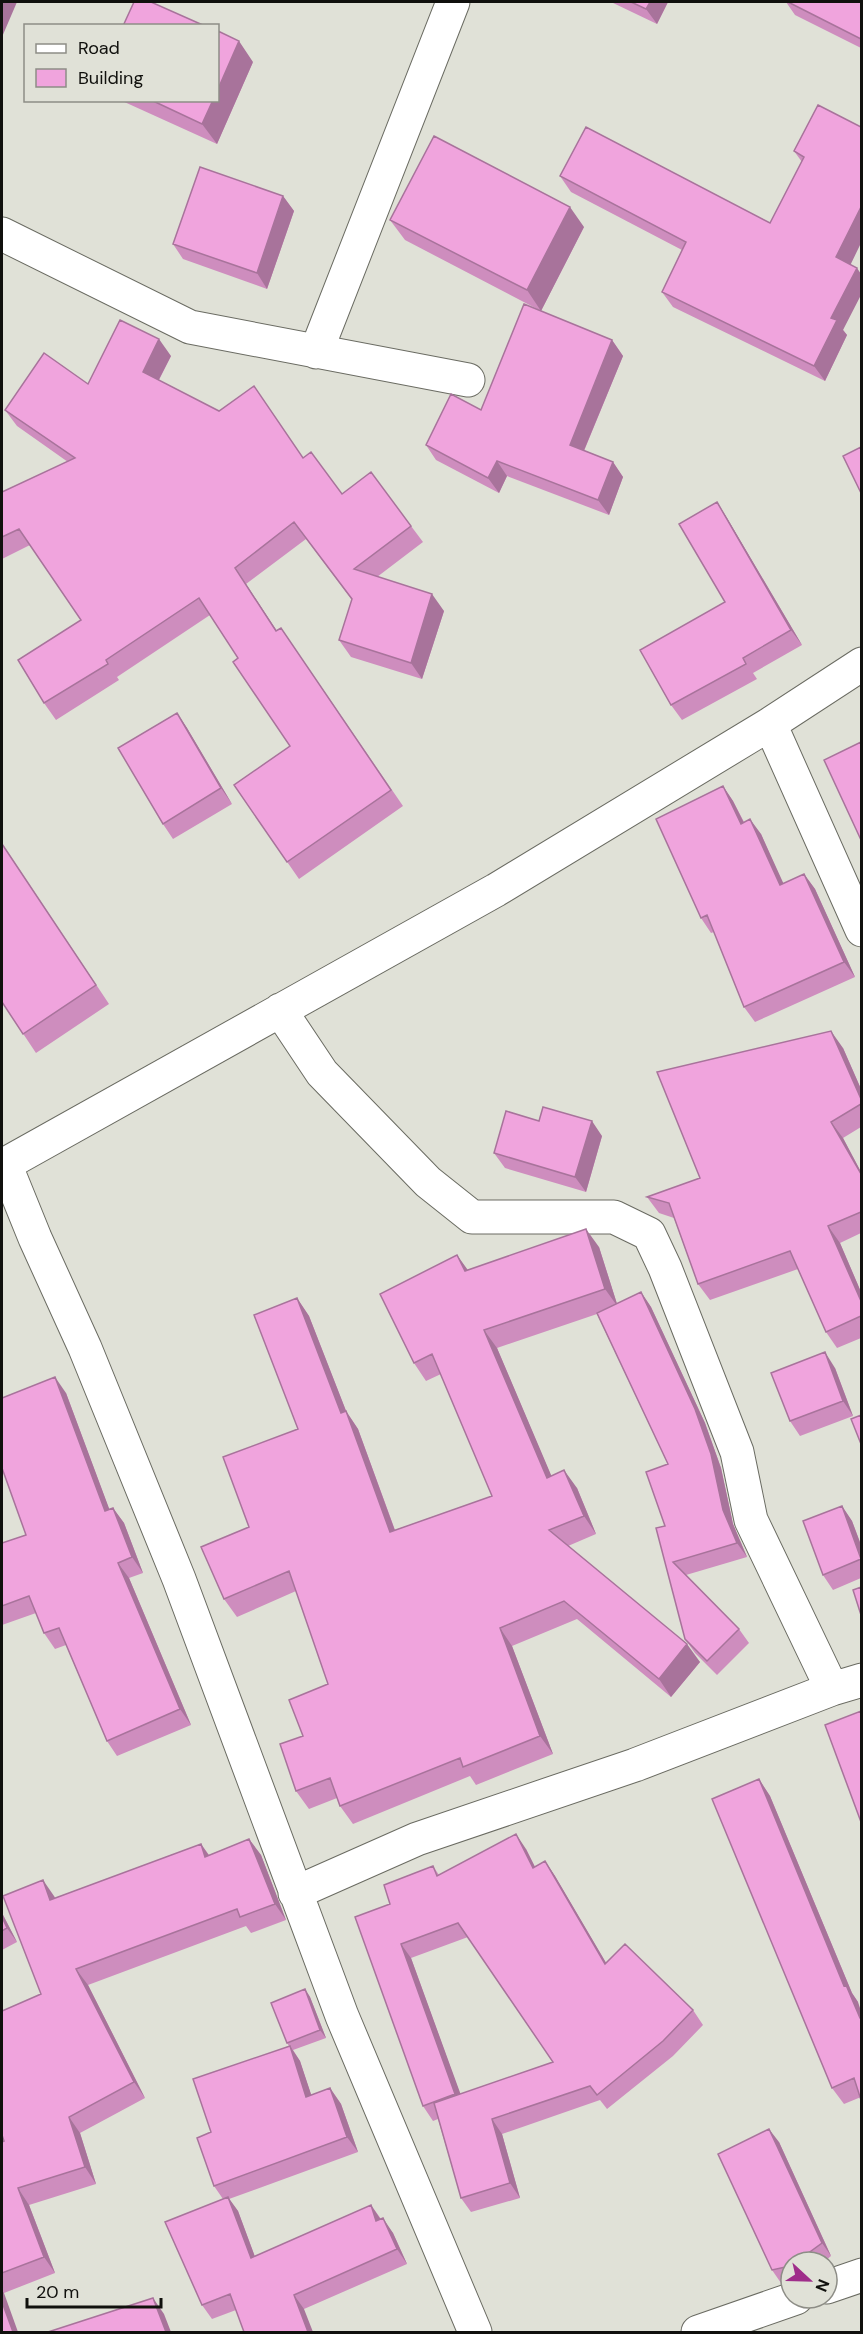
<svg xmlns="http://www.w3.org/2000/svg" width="863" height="2334" font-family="'DM Sans',sans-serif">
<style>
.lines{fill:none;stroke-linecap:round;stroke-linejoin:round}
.street-casing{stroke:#6a6b62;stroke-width:35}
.street{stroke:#fff;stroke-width:33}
.wall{fill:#ce8dbe;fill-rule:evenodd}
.shaded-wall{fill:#a8739b}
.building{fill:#f0a4dd;stroke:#a8739b;stroke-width:1.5}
</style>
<rect width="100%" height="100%" fill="#e0e1d7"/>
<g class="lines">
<g class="street-casing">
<path id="street" d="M2,234L190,327L468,380
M316,352L453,2
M770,724L862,930
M280,1010L322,1073L428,1182L472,1217H614L649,1234L665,1268L737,1452L751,1520L832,1689
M5,1164L35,1238L85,1348L179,1579L342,2016L475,2332
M2,1166L496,890L770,724L862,664
M295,1893L417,1839L635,1765L832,1689L862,1680
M827,2287L862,2275
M698,2332L796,2298"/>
</g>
<use href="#street" class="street"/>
</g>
<path class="wall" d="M611,2H668L657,24Z
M786,2H861V48L795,15Z
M253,62L217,144L120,100H218Z
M818,105L851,264L843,330L847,335L825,381L673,307L662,292L682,250L571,192L560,176L770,223L802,162L794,151Z
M283,196L294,211L267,289L183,259L173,244Z
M390,220L584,227L541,311L405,240Z
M612,340L623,356L584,451L613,462L623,477L609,515L507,476L499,493L436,460L426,445L481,410Z
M171,356L159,380L303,458L342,494L411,526L423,542L377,577L444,611L422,679L351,657L339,640L352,600L306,539L246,584L277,631L281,628L403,806L299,879L234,785L290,746L238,658L210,615L117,677L119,680L56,720L44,703L81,620L30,545L2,559V492L68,462L17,426L5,410L88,384Z
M717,502L727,518L802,645L753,673L757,679L682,720L671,705L725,602Z
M177,713L187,728L232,804L173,839L163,824Z
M723,786L733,801L744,822L761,834L783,884L804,874L815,889L855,977L755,1022L744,1007L714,932L711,933L701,918Z
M2,843L109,1004L36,1053L2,1002Z
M843,1048L861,1089V1127L843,1138L861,1172V1233L840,1243L861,1292V1338L837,1348L826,1332L798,1269L710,1300L698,1284L674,1218L659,1213L647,1197L700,1178Z
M539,1121L602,1136L586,1192L505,1168L494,1153Z
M599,1247L617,1304L641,1292L651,1307L705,1423L721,1468L733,1524L747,1557L686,1575L739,1629L749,1643L717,1675L695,1653L685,1639L665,1526L668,1464L597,1314L497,1348L551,1476L577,1488L596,1534L568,1546L700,1662L671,1697L577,1619L512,1646L553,1754L476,1785L470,1776L353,1824L340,1806L337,1798L309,1809L296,1791L303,1736L328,1684L296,1591L237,1617L224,1599L249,1527L298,1429L297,1298L309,1316L346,1411L358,1429L395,1530L492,1496L441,1374L426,1381L414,1363L457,1255L467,1270Z
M835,1368L853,1416L800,1436L790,1421Z
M66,1393L109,1509L113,1508L124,1523L143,1573L129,1578L191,1725L117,1756L107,1741L66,1645L55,1649L44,1633L36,1613L2,1625V1543L26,1535Z
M842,1506L852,1521L861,1545V1578L833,1590L823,1575Z
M759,1779L770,1796L852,1993L858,2002L861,2097L844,2104L832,2088Z
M249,1839L261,1855L286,1920L251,1933L246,1926L88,1985L145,2098L80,2133L96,2184L29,2205L55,2273L4,2293L2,2332V2142L4,2141L41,1994L54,1896L55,1898L201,1844L209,1855Z
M526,1849L535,1867L545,1861L555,1876L606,1963L693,2010L703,2025L673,2056L607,2109L600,2100L502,2134L520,2198L471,2212L461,2198L438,2119L433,2121L423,2106L390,1904L433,1866L439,1875ZM468,1937L553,2062L460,2094L411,1958Z
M2,1913L17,1942L2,1950Z
M305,1989L310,1997L326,2038L293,2050L300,2061L311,2095L330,2088L341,2104L358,2152L229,2199L238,2211L255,2257L371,2205L381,2219L393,2233L407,2264L304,2309L236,2310L212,2319L202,2305L223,2199L214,2186L211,2132L289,2046L287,2043Z
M779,2142L831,2256L824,2262H791V2281L781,2283L772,2270Z"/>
<path class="shaded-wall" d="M2,2H17L2,37Z
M650,2H668L657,24L646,9Z
M239,41L253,62L217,144L202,124L213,100H218V89Z
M283,196L294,211L267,289L257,273Z
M570,207L584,227L541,311L527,290Z
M861,207V243L847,272L836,257Z
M857,268L861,274V295L843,330L847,335L825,381L814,366L831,318Z
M159,339L171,356L154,389L143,372Z
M612,340L623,356L580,460L570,445Z
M497,461L507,476L499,493L488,478Z
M613,462L623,477L609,515L598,500Z
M717,502L727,518L802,645L791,630Z
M235,568L246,584L288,648L276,631Z
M432,594L444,611L422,679L411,663Z
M177,713L187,728L232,804L221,788Z
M723,786L733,801L752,839L741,824Z
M750,819L761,834L791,900L780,885Z
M804,874L815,889L855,977L844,962Z
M831,1031L843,1048L861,1089V1099Z
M592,1121L602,1136L586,1192L575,1177Z
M831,1122L843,1138L861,1172V1175Z
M828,1226L840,1243L861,1292V1301Z
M586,1229L599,1247L618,1307L605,1289Z
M457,1255L470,1273L465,1271Z
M641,1292L651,1307L705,1423L721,1468L733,1524L747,1557L737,1543L723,1510Z
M297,1298L309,1316L350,1421L346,1411L358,1429L402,1550L390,1532L341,1413Z
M484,1330L497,1348L560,1496L547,1478Z
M825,1352L835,1368L853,1416L843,1401Z
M55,1377L66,1393L116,1527L105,1511Z
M564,1470L577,1488L596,1534L584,1516Z
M842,1506L852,1521L861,1545V1558Z
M113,1508L124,1523L143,1573L132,1557Z
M118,1563L129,1578L191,1725L180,1709Z
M500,1628L512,1646L553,1754L540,1736Z
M687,1644L700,1662L671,1697L659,1679Z
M759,1779L770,1796L852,1993L858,2002L861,2011V2021L844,1986Z
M516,1834L526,1849L543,1883L533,1868Z
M249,1839L261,1855L286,1920L275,1904Z
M201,1844L212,1860L205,1857Z
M545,1861L555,1876L615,1978L605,1964Z
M43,1880L54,1896L62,1916L50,1900Z
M2,1913L17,1942L7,1928L2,1917Z
M401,1944L411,1958L466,2109L455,2094Z
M76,1969L88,1985L145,2098L134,2082Z
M305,1989L310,1997L326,2038L320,2030Z
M290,2046L300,2061L317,2112L306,2097Z
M330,2088L341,2104L358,2152L347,2137Z
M69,2117L80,2133L96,2184L85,2167Z
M492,2119L502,2134L520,2198L510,2183Z
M769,2129L779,2142L831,2256L822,2243Z
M18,2188L29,2205L55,2273L44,2257Z
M228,2197L238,2211L261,2273L251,2258Z
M371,2205L381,2220L376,2221Z
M383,2218L393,2233L407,2264L397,2249Z
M2,2290L4,2293L18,2332H13L2,2302Z
M294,2295L304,2309L313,2332H308Z
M153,2298L164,2314L171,2332H166Z"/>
<path class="building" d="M134,2H151L205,26H123Z
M631,2H650L646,9Z
M788,2H861V39Z
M218,31L239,41L218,89Z
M151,100H213L202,124Z
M818,105L861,127V207L836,257L857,268L831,318L837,320L814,366L662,292L686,242L560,176L586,127L770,223L804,157L794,151Z
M434,136L570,207L527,290L390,220Z
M200,167L283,196L257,273L173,244Z
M524,304L612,340L570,445L613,462L598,500L497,461L488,478L426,445L451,394L481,410Z
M120,320L159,339L143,372L219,411L254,386L303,458L311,452L342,494L371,472L411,526L354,569L432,594L411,663L339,640L352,599L294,522L235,568L276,631L281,628L391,790L287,862L234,785L290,746L233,662L238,658L199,598L106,660L108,664L44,703L18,660L81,620L19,529L2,537V492L75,458L5,410L44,353L88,384Z
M861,447V493L843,456Z
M717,502L791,630L743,658L746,664L671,705L640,650L725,602L679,524Z
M177,713L221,788L163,824L118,748Z
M861,742V840L824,760Z
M723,786L741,824L750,819L780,885L804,874L844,962L744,1007L707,915L701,918L656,819Z
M2,844L96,985L23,1034L2,1002Z
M831,1031L861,1099V1104L831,1122L861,1174V1212L828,1226L861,1301V1316L826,1332L790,1251L698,1284L669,1203L647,1197L700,1178L657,1072Z
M543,1107L592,1121L575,1177L494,1153L506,1111L539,1121Z
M586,1229L605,1289L484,1330L547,1478L564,1470L584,1516L549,1530L687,1644L659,1679L564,1601L500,1628L540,1736L463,1767L460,1758L340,1806L330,1778L296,1791L280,1744L303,1736L289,1700L328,1684L289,1571L224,1599L201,1547L249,1527L223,1457L298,1429L254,1315L297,1298L341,1413L346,1411L390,1532L492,1496L432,1354L414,1363L380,1294L457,1255L465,1271Z
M641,1292L695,1409L711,1454L723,1510L737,1543L673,1562L739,1629L707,1661L685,1639L656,1528L665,1526L646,1472L668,1464L597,1313Z
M825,1352L843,1401L790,1421L771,1373Z
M55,1377L105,1511L113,1508L132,1557L118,1563L180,1709L107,1741L59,1628L44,1633L29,1596L2,1606V1543L26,1535L2,1468V1398Z
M861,1415V1444L851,1419Z
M842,1506L861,1559L823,1575L803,1521Z
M861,1587V1615L853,1590Z
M861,1711V1822L825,1725Z
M759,1779L844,1986L846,1985L860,2018H861V2100L854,2078L832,2088L712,1799Z
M516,1834L533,1868L545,1861L605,1964L625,1944L693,2010L663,2041L597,2095L590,2086L492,2119L510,2183L461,2198L434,2103L553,2062L458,1923L401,1944L455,2094L423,2106L355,1917L390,1904L384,1885L433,1866L437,1876Z
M249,1839L275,1904L240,1917L237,1909L76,1969L134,2082L69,2117L85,2167L18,2188L44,2257L2,2273V2142L4,2141L2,2135V2011L41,1994L3,1896L43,1880L50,1900L201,1844L205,1857Z
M2,1917L7,1928L2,1931Z
M305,1989L320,2030L287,2043L271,2003Z
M290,2046L306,2097L330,2088L347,2137L214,2186L197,2138L211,2132L193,2079Z
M769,2129L822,2243L796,2262H791V2265L790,2266L772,2270L718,2154Z
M228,2197L251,2258L371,2205L376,2221L383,2218L397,2249L294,2295L308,2332H244L230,2294L202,2305L165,2222Z
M153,2298L166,2332H48Z
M2,2302L13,2332H2Z"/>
<rect width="863" height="2334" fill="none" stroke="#10100d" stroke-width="6"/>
<rect x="24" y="24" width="195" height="78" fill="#e0e1d7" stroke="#8d8d86" stroke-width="1.5"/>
<rect x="36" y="44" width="30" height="9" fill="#ffffff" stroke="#8d8d86" stroke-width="1.5"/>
<text x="78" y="54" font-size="18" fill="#10100d">Road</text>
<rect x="36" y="69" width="30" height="18" fill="#f0a4dd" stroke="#8d8d86" stroke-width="1.5"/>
<text x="78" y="84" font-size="18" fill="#10100d">Building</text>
<g transform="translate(809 2280) rotate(112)"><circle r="28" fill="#e0e1d7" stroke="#8d8d86" stroke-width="1.5"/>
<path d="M0-4.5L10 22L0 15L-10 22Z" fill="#9f2d8a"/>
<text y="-9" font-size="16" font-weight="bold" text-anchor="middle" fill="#10100d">N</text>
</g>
<path d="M27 2298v9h134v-9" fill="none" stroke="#10100d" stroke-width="3"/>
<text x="36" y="2298" font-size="18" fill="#10100d" stroke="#e0e1d7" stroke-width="4.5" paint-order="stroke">20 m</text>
</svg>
